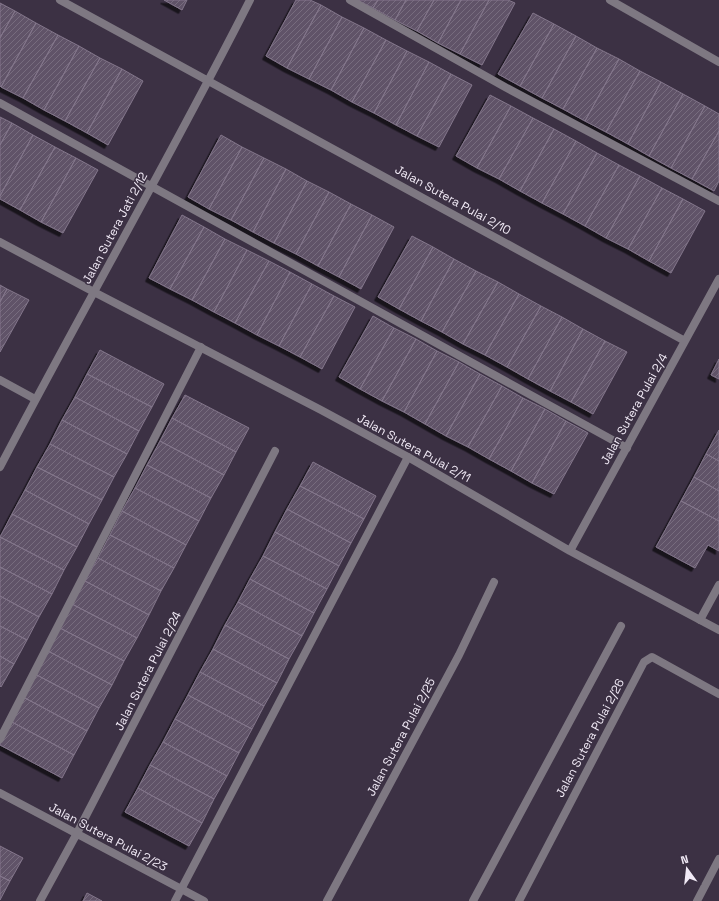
<svg xmlns="http://www.w3.org/2000/svg" width="719" height="901" font-family="'Space Grotesk',sans-serif">
<style>
.building{fill:url(#building-hatch);stroke:#83768b;filter:url(#shadow)}
.lines{fill:none;stroke-linecap:round;stroke-linejoin:round}
.service{stroke:#7e7882;stroke-width:8}
.minor{stroke:#7e7882;stroke-width:8}
.labels{text-anchor:middle;dominant-baseline:central;stroke-width:3;stroke-linejoin:round;paint-order:stroke}
.street-label{font-size:12px;fill:#f1eaf6;stroke:#3c3144}
</style>
<defs>
<pattern id="building-hatch" width="6" height="6" patternUnits="userSpaceOnUse"><rect width="6" height="6" fill="#605368"/><path d="M-1 1l2-2M0 6l6-6M5 7l2-2" fill="none" stroke="#776c7e"/></pattern>
<filter id="shadow"><feDropShadow dx="-3.5" dy="3.5" stdDeviation="0" flood-color="#0009"/></filter>
</defs>
<rect width="100%" height="100%" fill="#3c3144"/>
<path class="building" d="M164,0H187L182,10Z
M296,0H310L321,5L287,68L266,56Z
M357,0H378L373,8Z
M378,0H406L395,20L373,8Z
M406,0H434L417,31L395,20Z
M434,0H461L438,43L417,31Z
M461,0H489L460,54L438,43Z
M489,0H508L515,3L482,65L460,54Z
M0,3L15,11L0,38Z
M321,5L342,17L309,79L287,68Z
M15,11L36,23L1,87L0,86V38Z
M533,13L554,24L520,86L498,74Z
M342,17L364,28L331,90L309,79Z
M36,23L58,35L23,98L1,87Z
M554,24L576,36L542,98L520,86Z
M364,28L386,40L352,102L331,90Z
M58,35L79,46L44,110L23,98Z
M576,36L597,48L563,109L542,98Z
M386,40L407,51L374,113L352,102Z
M79,46L100,58L65,121L44,110Z
M597,48L619,59L585,121L563,109Z
M407,51L429,62L396,125L374,113Z
M100,58L122,69L87,133L65,121Z
M619,59L640,71L606,132L585,121Z
M429,62L451,74L417,136L396,125Z
M122,69L143,81L108,145L87,133Z
M640,71L661,82L628,144L606,132Z
M451,74L472,85L439,147L417,136Z
M661,82L683,94L649,156L628,144Z
M683,94L705,106L671,168L649,156Z
M490,95L511,106L477,168L456,156Z
M511,106L533,118L499,179L477,168Z
M705,106L719,114V131L692,179L671,168Z
M0,117L12,123L0,145Z
M533,118L554,129L520,191L499,179Z
M12,123L33,135L0,196V145Z
M554,129L576,141L542,203L520,191Z
M719,131V181L714,191L692,179Z
M33,135L55,147L20,210L0,199V196Z
M221,135L242,147L209,209L188,197Z
M576,141L597,153L563,214L542,203Z
M55,147L76,158L41,222L20,210Z
M242,147L264,158L231,220L209,209Z
M597,153L619,165L585,226L563,214Z
M76,158L98,170L63,233L41,222Z
M264,158L286,169L253,232L231,220Z
M619,165L640,176L606,238L585,226Z
M286,169L307,181L274,243L253,232Z
M640,176L662,188L628,249L606,238Z
M307,181L329,192L296,254L274,243Z
M662,188L683,199L649,261L628,249Z
M329,192L351,204L318,266L296,254Z
M683,199L705,211L671,273L649,261Z
M351,204L372,215L339,277L318,266Z
M182,215L204,227L170,289L149,278Z
M372,215L394,227L361,289L339,277Z
M204,227L225,239L192,300L170,289Z
M412,236L433,247L399,309L378,297Z
M225,239L247,250L214,312L192,300Z
M433,247L454,259L421,321L399,309Z
M247,250L269,261L235,323L214,312Z
M454,259L476,271L442,332L421,321Z
M269,261L290,272L257,335L235,323Z
M476,271L498,282L463,344L442,332Z
M290,272L312,284L279,346L257,335Z
M498,282L519,294L485,355L463,344Z
M312,284L334,296L300,357L279,346Z
M0,285L7,289L0,302Z
M7,289L29,300L0,352V302Z
M519,294L541,306L507,367L485,355Z
M334,296L355,307L322,369L300,357Z
M541,306L562,317L528,379L507,367Z
M373,316L394,328L360,389L339,377Z
M562,317L583,329L550,391L528,379Z
M394,328L416,339L382,401L360,389Z
M583,329L605,341L571,402L550,391Z
M416,339L437,351L404,412L382,401Z
M605,341L627,352L593,414L571,402Z
M100,350L164,384L152,407L87,374Z
M437,351L459,362L425,424L404,412Z
M719,359V379L711,375Z
M459,362L480,374L446,436L425,424Z
M87,374L152,407L139,431L75,397Z
M480,374L502,386L468,447L446,436Z
M502,386L523,398L489,459L468,447Z
M185,395L249,428L236,452L172,418Z
M75,397L139,431L127,454L62,420Z
M523,398L545,409L511,471L489,459Z
M545,409L566,421L532,483L511,471Z
M172,418L236,452L224,475L160,441Z
M62,420L127,454L114,477L50,444Z
M566,421L588,433L554,494L532,483Z
M719,430V461L706,454Z
M160,441L224,475L211,498L147,465Z
M50,444L114,477L102,500L37,467Z
M706,454L719,461V491L694,477Z
M313,462L376,496L364,519L300,486Z
M147,465L211,498L199,521L135,488Z
M37,467L102,500L89,524L25,490Z
M694,477L719,491V521L681,501Z
M300,486L364,519L351,543L287,509Z
M135,488L199,521L186,545L122,511Z
M25,490L89,524L77,547L12,514Z
M681,501L719,521V551L708,545L695,568L656,547Z
M287,509L351,543L339,566L275,532Z
M122,511L186,545L174,568L110,535Z
M12,514L77,547L64,570L0,537Z
M275,532L339,566L327,589L263,556Z
M110,535L174,568L161,591L98,558Z
M0,537L64,570L52,594L0,567Z
M263,556L327,589L314,613L250,579Z
M98,558L161,591L149,615L85,581Z
M0,567L52,594L39,617L0,596Z
M250,579L314,613L302,636L238,602Z
M85,581L149,615L137,638L72,604Z
M0,596L39,617L27,640L0,626Z
M238,602L302,636L289,659L225,625Z
M72,604L137,638L124,661L60,628Z
M225,625L289,659L277,683L213,649Z
M0,626L27,640L14,664L0,656Z
M60,628L124,661L112,685L48,651Z
M213,649L277,683L264,706L200,672Z
M48,651L112,685L99,708L35,674Z
M0,656L14,664L1,687L0,686Z
M200,672L264,706L252,729L188,695Z
M35,674L99,708L87,731L23,697Z
M188,695L252,729L239,753L175,719Z
M23,697L87,731L74,755L10,721Z
M175,719L239,753L227,776L163,742Z
M10,721L74,755L62,778L0,745V740Z
M163,742L227,776L214,799L150,765Z
M150,765L214,799L202,823L138,788Z
M138,788L202,823L189,846L125,812Z
M0,846L23,858L10,881L0,876Z
M0,876L10,881L0,900Z
M87,893L102,901H83Z"/>
<g class="lines">
<path class="service" d="M350,0L505,87L719,201
M0,103L627,448
M0,380L35,399
M700,620L719,585
M0,739L201,347
M175,901L408,457
M473,901L621,626
M519,901L644,662L652,657L719,694
M697,901L719,859"/>
<path class="minor" d="M60,0L685,341
M610,0L719,62
M0,242L94,292L321,410L408,457L570,551L719,630
M0,467C82,310 170,158 250,0
M570,551L719,279
M0,793L204,901
M40,901L76,835L275,451
M327,901L459,655L494,582"/>
</g>
<g class="labels">
<g class="street-label">
<text transform="translate(453 200) rotate(29)">Jalan Sutera Pulai 2/10</text>
<text transform="translate(115 228) rotate(-62)">Jalan Sutera Jati 2/12</text>
<text transform="translate(634 409) rotate(-61)">Jalan Sutera Pulai 2/4</text>
<text transform="translate(414 448) rotate(29)">Jalan Sutera Pulai 2/11</text>
<text transform="translate(148 671) rotate(-63)">Jalan Sutera Pulai 2/24</text>
<text transform="translate(401 737) rotate(-62)">Jalan Sutera Pulai 2/25</text>
<text transform="translate(590 738) rotate(-62)">Jalan Sutera Pulai 2/26</text>
<text transform="translate(108 837) rotate(28)">Jalan Sutera Pulai 2/23</text>
</g>
</g>
<g transform="translate(687 869) rotate(345)" stroke="#3c3144" stroke-width="3" paint-order="stroke">
<path d="M0-3L7 15L0 10L-7 15Z" fill="#f1eaf6"/>
<text y="-6" font-size="11" font-weight="bold" text-anchor="middle" fill="#f1eaf6">N</text>
</g>
</svg>
